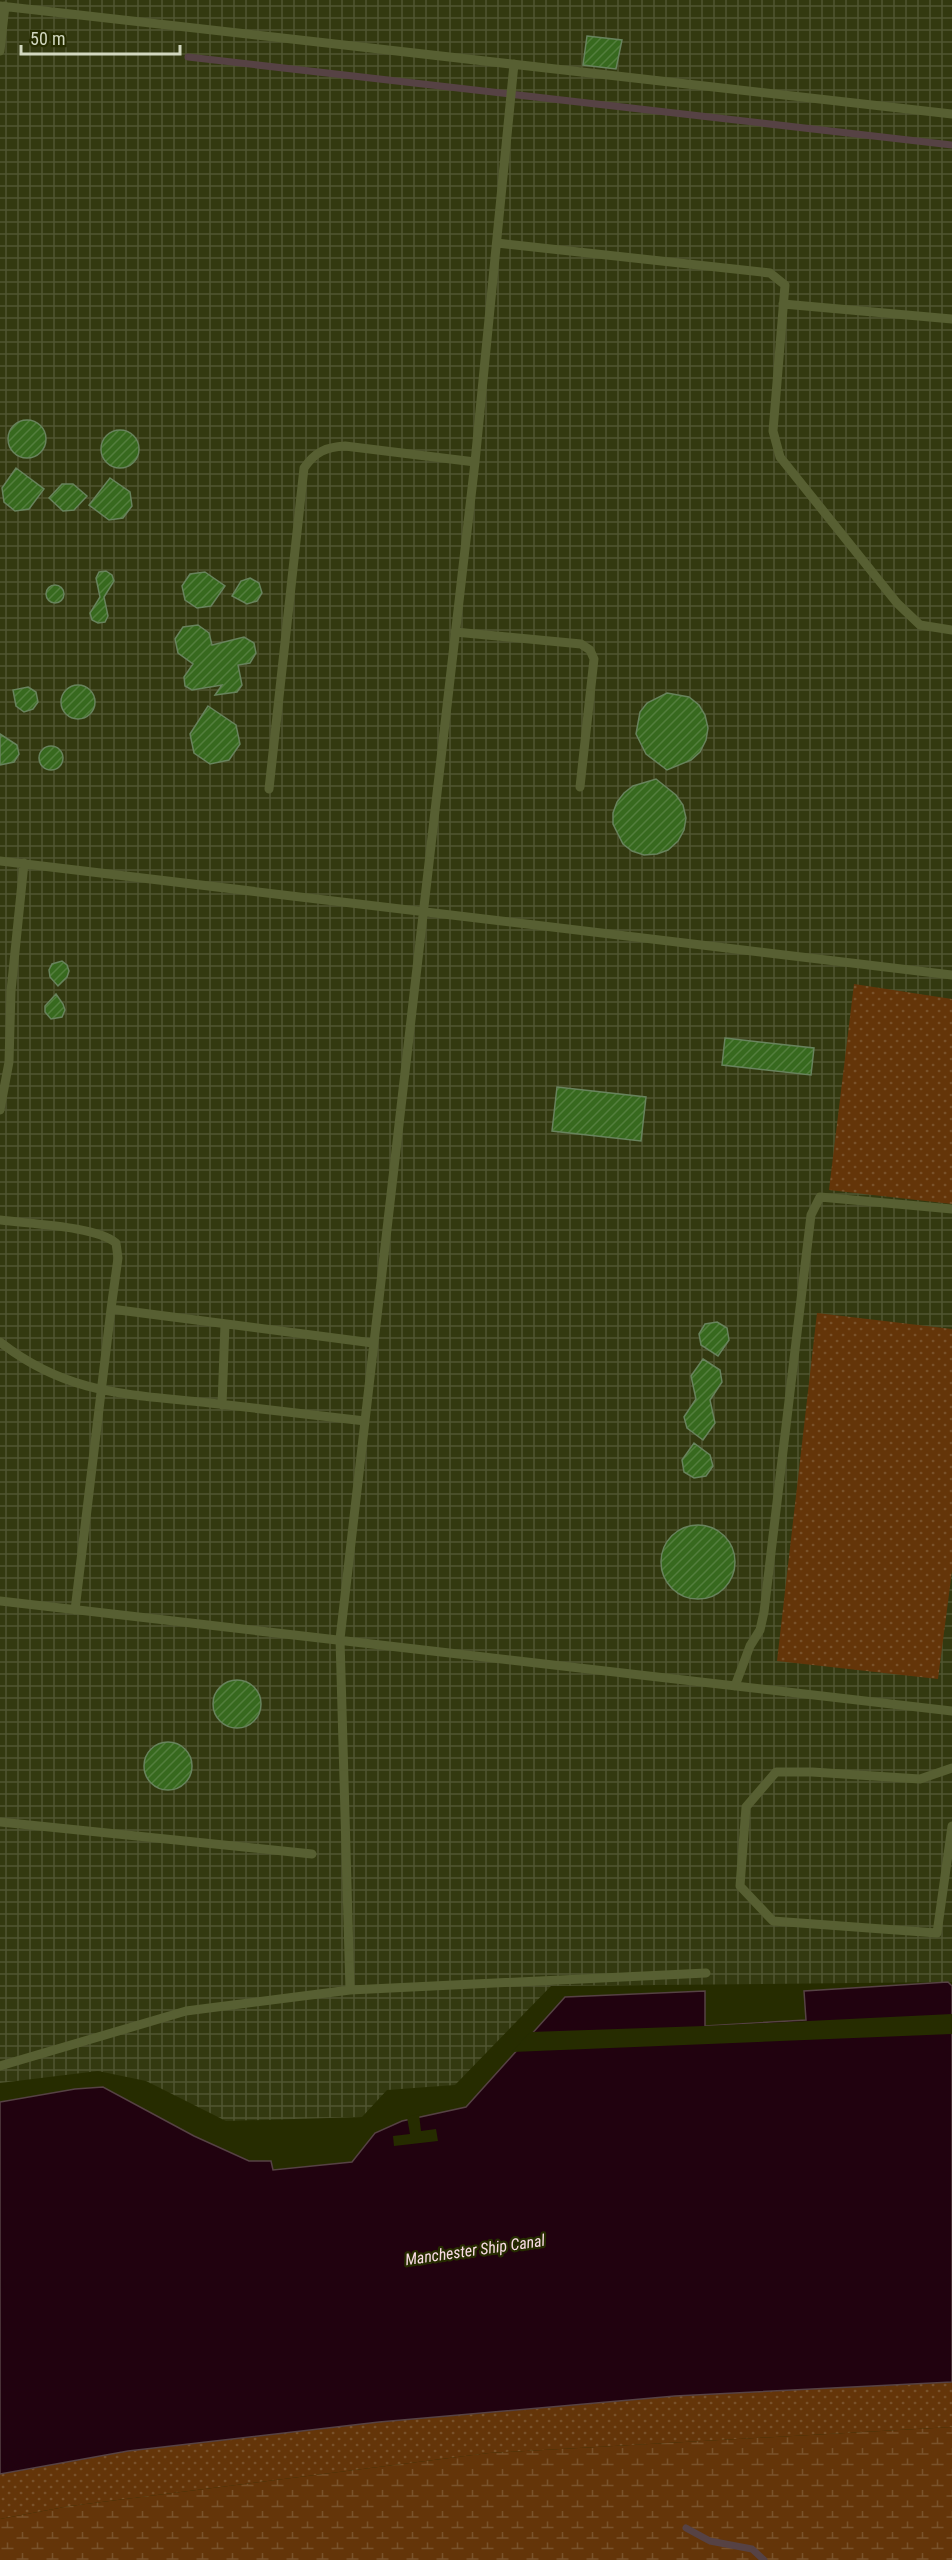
<svg xmlns="http://www.w3.org/2000/svg" width="952" height="2560" font-family="'Roboto Condensed',sans-serif">
<style>
.industrial{fill:url(#industrial-grid)}
.grass{fill:url(#grass-dots)}
.wetland{fill:url(#wetland-marsh)}
.water{fill:#21020f;stroke:#564244;stroke-width:1.5}
.pier{fill:#262c00}
.lines{fill:none;stroke-linecap:round;stroke-linejoin:round}
.stream{stroke:#564244;stroke-width:7}
.building{fill:url(#building-hatch);stroke:#68835d;stroke-width:1.5}
.lane{stroke:#575f32;stroke-width:9}
.labels{text-anchor:middle;dominant-baseline:central;stroke-width:4.5;stroke-linejoin:round;paint-order:stroke}
.water-label{font-size:16px;font-style:italic;fill:#f9dbe4;stroke:#262c00}
</style>
<defs>
<pattern id="industrial-grid" width="8" height="8" patternUnits="userSpaceOnUse" patternTransform="scale(1.5)"><rect width="8" height="8" fill="#333910"/><path d="M0 4h8M4 0v8" fill="none" stroke="#505531"/></pattern>
<pattern id="grass-dots" width="8" height="8" patternUnits="userSpaceOnUse" patternTransform="scale(1.5)"><rect width="8" height="8" fill="#643509"/><path d="M2 2h.1M6 6h.1" fill="none" stroke="#79522b" stroke-width="1.8" stroke-linecap="round"/></pattern>
<pattern id="wetland-marsh" width="20" height="14" patternUnits="userSpaceOnUse" patternTransform="scale(1.5)"><rect width="20" height="14" fill="#643509"/><path d="M1 5h8M5 5V1M11 12h8M15 12V8" fill="none" stroke="#79522b"/></pattern>
<pattern id="building-hatch" width="6" height="6" patternUnits="userSpaceOnUse" patternTransform="scale(1.5)"><rect width="6" height="6" fill="#37691e"/><path d="M-1 1l2-2M0 6l6-6M5 7l2-2" fill="none" stroke="#537e3d"/></pattern>
</defs>
<rect width="100%" height="100%" fill="#262c00"/>
<path class="industrial" d="M0,0H952V1982L551,1986L455,2085L387,2090L362,2117L226,2121L146,2081L98,2071L0,2083Z"/>
<path class="grass" d="M854,984L952,999V1204L829,1190Z
M817,1313L952,1329V1571L938,1679L777,1661Z
M952,2382V2427L489,2453L70,2506L0,2519V2474L128,2451L379,2422L675,2396Z"/>
<path class="wetland" d="M952,2427V2560H0V2519L70,2506L489,2453Z"/>
<path class="water" d="M948,1982L952,1986V2382L675,2396L379,2422L128,2451L0,2474V2102L75,2089L103,2087L194,2136L249,2161H271L273,2170L352,2162L375,2133L402,2121L466,2107L565,1997L705,1991V2026L806,2020L804,1991Z"/>
<path class="pier" d="M952,2014V2034L512,2052L530,2032L704,2026Z
M419,2114L421,2131L436,2129L438,2141L394,2146L393,2136L410,2134L407,2117Z"/>
<g class="lines">
<path class="stream" d="M188,57L952,145
M686,2528L710,2541L752,2549L764,2560"/>
</g>
<path class="building" d="M587,36L622,40L616,69L583,65Z
M8 439a19 19 0 1 1 38 0a19 19 0 1 1-38 0Z
M101 449a19 19 0 1 1 38 0a19 19 0 1 1-38 0Z
M16,468L44,489L29,509L15,511L4,502L2,488Z
M110,478L130,492L132,506L123,518L109,520L89,505Z
M62,484H73L87,496L74,510L63,511L49,498Z
M106,571L112,575L114,581L104,597L108,616L105,622L98,623L92,620L90,613L100,597L96,578L99,572Z
M205,572L225,586L211,606L197,608L185,600L182,586L190,574Z
M250,578L259,583L262,593L257,601L247,604L232,596L241,581Z
M46 594a9 9 0 1 1 18 0a9 9 0 1 1-18 0Z
M198,625L209,633L212,645L244,637L254,643L256,653L250,663L238,665L242,685L237,692L215,695L222,685L192,690L185,686L184,677L193,664L178,653L175,639L183,627Z
M61 702a17 17 0 1 1 34 0a17 17 0 1 1-34 0Z
M28,687L36,692L38,702L33,709L24,712L16,706L13,690Z
M667,693L689,697L699,705L705,715L708,728L706,740L700,752L691,760L667,770L646,754L636,734L640,712L647,703Z
M208,706L236,725L240,744L229,760L210,764L194,753L190,734Z
M0,734L17,745L19,754L14,762L0,765Z
M39 758a12 12 0 1 1 24 0a12 12 0 1 1-24 0Z
M656,779L676,795L683,805L686,818L684,830L678,841L668,850L657,854L644,855L632,851L623,844L613,824V813L617,802L624,793L633,786Z
M62,961L67,965L69,971L67,977L58,986L50,977L49,970L52,964Z
M56,994L63,1004L65,1010L62,1017L51,1019L45,1012V1006Z
M725,1038L814,1048L811,1075L722,1065Z
M557,1087L646,1097L641,1141L552,1131Z
M717,1322L727,1328L729,1340L718,1356L701,1345L699,1334L705,1324Z
M703,1359L720,1370L722,1382L710,1400L715,1423L703,1440L687,1428L684,1417L696,1399L691,1376Z
M694,1443L710,1455L713,1466L706,1476L694,1478L684,1472L682,1460Z
M661 1562a37 37 0 1 1 74 0a37 37 0 1 1-74 0Z
M213 1704a24 24 0 1 1 48 0a24 24 0 1 1-48 0Z
M144 1766a24 24 0 1 1 48 0a24 24 0 1 1-48 0Z"/>
<g class="lines">
<path class="lane" d="M0,6L952,114
M0,51L5,6
M497,243L770,273L785,285L773,431L780,457L897,603L920,625L952,630
M783,304L952,319
M455,632L581,644L590,650L594,659L580,787
M269,789L304,468C315,452 326,447 345,446L475,462
M0,861L952,975
M0,1110L9,1062L11,991L24,863
M0,1220C28,1224 97,1226 116,1243L118,1258L111,1309
M0,1342C68,1395 128,1394 210,1403C262,1409 313,1415 365,1421
M222,1405L225,1324
M0,1601L952,1711
M75,1610L111,1309L373,1343
M735,1686L750,1646L760,1630L764,1612L811,1215L820,1197L952,1209
M952,1768L920,1779L812,1772H776L746,1807L740,1886L773,1921L937,1933L952,1826
M0,1822L312,1854
M350,1990L340,1639L475,462L514,64
M0,2066L186,2011L350,1990L706,1973"/>
</g>
<g class="labels">
<g class="water-label">
<text transform="translate(475 2250) rotate(-8)">Manchester Ship Canal</text>
</g>
</g>
<path d="M21 45v9h159v-9" fill="none" stroke="#d2d7c0" stroke-width="3"/>
<text x="30" y="45" font-size="18" fill="#d2d7c0" stroke="#262c00" stroke-width="4.5" paint-order="stroke">50 m</text>
</svg>
